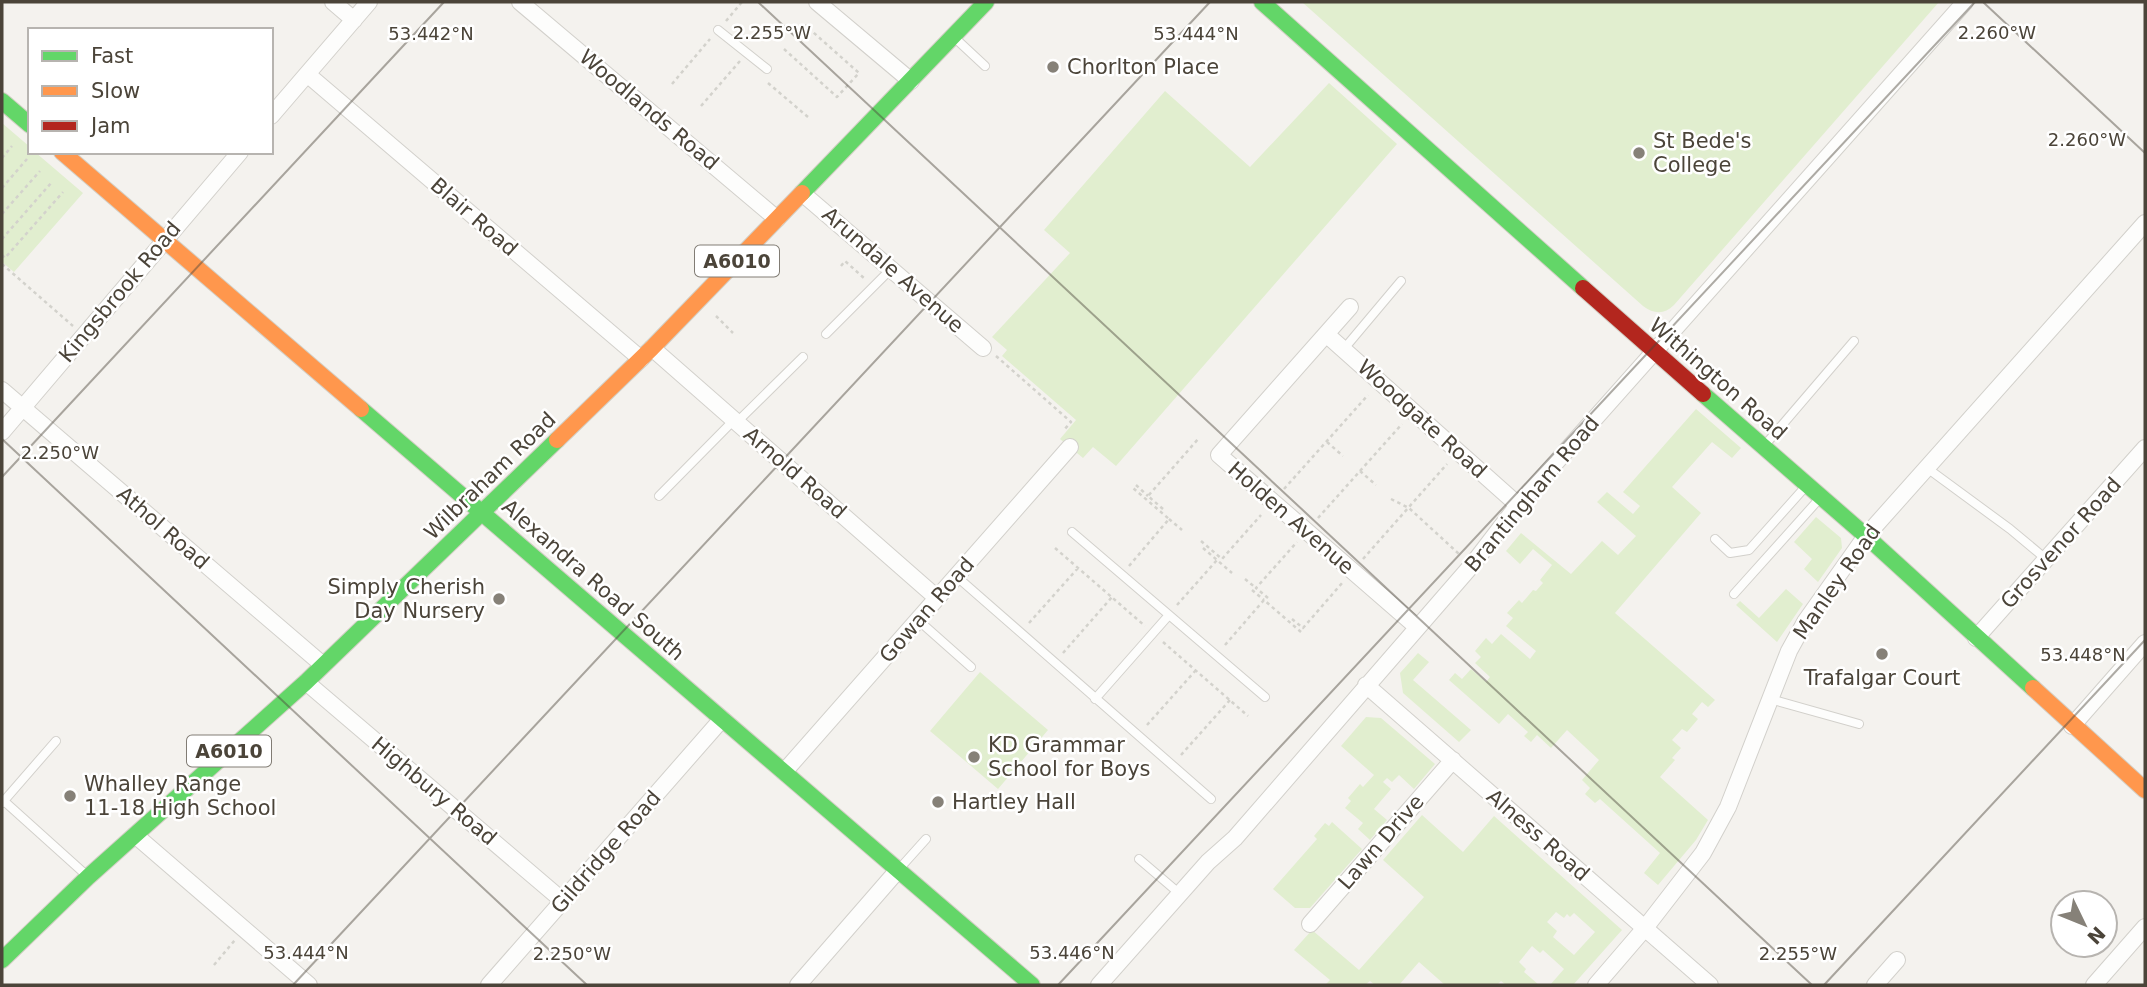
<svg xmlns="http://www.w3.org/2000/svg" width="2147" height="987" font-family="'DejaVu Sans',sans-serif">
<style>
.green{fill:#e1eecf;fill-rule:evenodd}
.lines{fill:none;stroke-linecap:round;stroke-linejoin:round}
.lane-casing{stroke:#d2d0cb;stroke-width:10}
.street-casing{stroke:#d2d0cb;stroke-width:18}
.fast-casing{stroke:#d3cfc5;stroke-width:18}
.slow-casing{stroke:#d3cfc5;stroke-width:18}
.jam-casing{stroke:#d3cfc5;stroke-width:18}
.path{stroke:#d3d2cc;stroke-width:2.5;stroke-dasharray:3.5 3.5;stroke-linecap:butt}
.lane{stroke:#fdfdfc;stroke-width:8}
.street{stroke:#fdfdfc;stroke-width:16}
.fast{stroke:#63d668;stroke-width:16}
.slow{stroke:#ff974d;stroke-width:16}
.jam{stroke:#b3261e;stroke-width:16}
.ticks{fill:none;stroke:#4b4439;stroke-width:2;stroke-opacity:0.45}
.poi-dot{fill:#868178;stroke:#fff;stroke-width:2.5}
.labels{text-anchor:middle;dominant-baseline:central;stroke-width:5;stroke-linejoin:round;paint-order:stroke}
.shield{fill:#fff;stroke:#817c74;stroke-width:2}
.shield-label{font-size:19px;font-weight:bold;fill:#4b4439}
.poi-label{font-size:21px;fill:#4b4439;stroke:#fff;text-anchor:start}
.street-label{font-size:21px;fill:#4b4439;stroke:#fff}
.ticks-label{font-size:18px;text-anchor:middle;fill:#4b4439;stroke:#fff;stroke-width:5;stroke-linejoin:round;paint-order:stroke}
</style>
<rect width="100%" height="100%" fill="#f4f2ee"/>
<path class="green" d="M1302,2H1939L1674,305C1664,315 1654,314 1643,306Z
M1329,83L1397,144L1116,466L1093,447L1083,458L1060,439L1076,420L1002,356L1007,350L992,337L1070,253L1044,230L1165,91L1250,167Z
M2,123L30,147V152H35L83,193L14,272L2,262Z
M1696,409L1741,448L1732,458L1712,442L1672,487L1701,513L1615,613L1715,700L1708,707L1702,702L1692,714L1698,719L1687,732L1682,729L1672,740L1681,748L1672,758L1675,760L1660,777L1708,820L1696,840L1658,885L1644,873L1660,853L1600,799L1595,803L1585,794L1590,788L1582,780L1599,760L1567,730L1551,748L1537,735L1531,742L1524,736L1528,732L1508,714L1499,724L1449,680L1455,673L1462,679L1471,669L1486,682L1490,677L1475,663L1481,657L1475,651L1486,638L1492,644L1501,634L1530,659L1536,651L1506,626L1513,618L1507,613L1519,600L1522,603L1533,590L1536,591L1543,583L1540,580L1552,565L1533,549L1520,564L1506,551L1521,533L1571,574L1602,541L1618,555L1636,536L1597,502L1607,492L1633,514L1640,506L1623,492Z
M1816,517L1841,538L1842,548L1818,582L1804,569L1812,559L1794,542Z
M1786,589L1803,604L1777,642L1736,605L1740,601L1759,618Z
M1418,653L1429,662L1413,680L1471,730L1459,742L1403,693L1400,673Z
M980,672L1048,730L998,789L930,731Z
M1366,717L1381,718L1435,764L1414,789L1399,775L1392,782L1387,778L1383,782L1391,789L1374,809L1387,820L1370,840L1358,829L1363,823L1345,808L1351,801L1348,798L1360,784L1363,787L1374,775L1341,746Z
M1422,815L1463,852L1494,816L1622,930L1573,985H1550L1564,969L1543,950L1540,953L1532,946L1519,962L1526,969L1524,972L1539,985H1506L1501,981L1497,985H1445L1419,962L1399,985H1375L1370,981L1365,985H1325L1330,980L1294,950L1312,930L1359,970L1424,897L1383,860ZM1556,912L1564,918L1567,914L1570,917L1574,913L1595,932L1574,955L1553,937L1557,931L1547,922Z
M1332,822L1362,849L1310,908H1295L1273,889L1317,839L1314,836L1325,823L1329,826Z"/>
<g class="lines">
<g class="lane-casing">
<path id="lane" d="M718,30L767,69
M956,39L985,66
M826,334L891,269
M1343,350L1401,281
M737,422L803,357
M1765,445L1854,341
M1927,468L2010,529L2046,559
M659,496L734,420
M1072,532L1265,697
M1715,539L1730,553L1749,550L1807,485
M956,576L1211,799
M1734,594L1821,497
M918,620L971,667
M1095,699L1169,615
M1770,699L1859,724
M4,801L84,873
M2,803L56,741
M1139,859L1180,894
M900,868L926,839"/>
</g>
<g class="street-casing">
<path id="street" d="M333,2L354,20
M520,2L777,219
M817,2L911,81
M307,74L641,359
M271,116L369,2
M802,193L983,348
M1350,307L1219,455L1417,627
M1326,334L1518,505
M652,348L937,598
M2,390L323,665
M2,432L240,152
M1976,638L2145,448
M306,682L563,901
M1366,685L1710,985
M2072,726L2145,643
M784,772L1070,447
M135,835L309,985
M1310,924L1453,760
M489,985L722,719
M798,985L898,870
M1099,985L1208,862L1235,838L1472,565L1518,505L1965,2
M1596,985L1645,928L1703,853L1728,807L1789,651L1805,622L1866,536L2145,223
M1875,985L1897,960
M2094,985L2145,927"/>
</g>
<g class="fast-casing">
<path id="fast" d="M1262,2L1583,288
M2,101L30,125
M802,193L986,2
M1703,394L1866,536L2033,688
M361,409L1032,985
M2,960L88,877L306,682L557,440"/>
</g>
<g class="slow-casing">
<path id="slow" d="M62,152L361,409
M557,440L652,348L802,193
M2033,688L2145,790"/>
</g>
<g class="jam-casing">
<path id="jam" d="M1583,288L1703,394"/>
</g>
<path class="path" d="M726,21L742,2
M784,49L837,97L859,73L805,25
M768,83L808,117
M672,84L710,39
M701,106L740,61
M2,158L12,146
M2,188L27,159
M2,214L40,171
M2,239L52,182
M2,255L5,258L63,192
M2,264L73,326
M841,266L845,261L865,279
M716,316L733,333
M996,356L1071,422L1063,431
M1327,442L1343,456
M1360,471L1376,485
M1136,485L1148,496
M1284,489L1368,395
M1391,499L1409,508L1459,554
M1163,509L1148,496L1199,438
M1318,518L1402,424
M1169,519L1182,530
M1201,541L1222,559L1261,515
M1055,548L1145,626
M1203,548L1217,560
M1363,559L1447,464
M1129,566L1169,519L1133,488
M1245,579L1256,588
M1252,590L1264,600
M1268,598L1256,588L1297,542
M1177,605L1217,560L1232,573
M1292,619L1303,628L1343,582
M1029,623L1078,568
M1163,642L1248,716
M1225,645L1264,600L1301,632
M1063,653L1112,597
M1147,725L1196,670
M1181,755L1230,700
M214,965L235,940"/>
<use href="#lane" class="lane"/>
<use href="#street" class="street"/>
<use href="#fast" class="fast"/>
<use href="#slow" class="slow"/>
<use href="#jam" class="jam"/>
</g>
<path class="ticks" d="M758,2L1812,985M1983,2L2145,153M2,439L587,985M2,477L444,2M293,985L1210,2M1058,985L1975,2M1824,985L2145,640"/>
<g class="poi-dot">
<circle cx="1053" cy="67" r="7"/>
<circle cx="1639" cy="153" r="7"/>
<circle cx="499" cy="599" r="7"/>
<circle cx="1882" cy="654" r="7"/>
<circle cx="974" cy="757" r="7"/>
<circle cx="70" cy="796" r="7"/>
<circle cx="938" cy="802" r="7"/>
</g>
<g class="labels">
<g class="shield">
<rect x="695" y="245.5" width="84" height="31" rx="5"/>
<rect x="187" y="735.5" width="84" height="31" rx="5"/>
</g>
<g class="shield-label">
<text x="737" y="261">A6010</text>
<text x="229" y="751">A6010</text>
</g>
<g class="poi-label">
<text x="1067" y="67">Chorlton Place</text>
<text x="1653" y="141">St Bede's<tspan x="1653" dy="24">College</tspan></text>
<text x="485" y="587" text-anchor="end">Simply Cherish<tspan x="485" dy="24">Day Nursery</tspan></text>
<text x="1882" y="678" text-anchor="middle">Trafalgar Court</text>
<text x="988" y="745">KD Grammar<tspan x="988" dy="24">School for Boys</tspan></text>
<text x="84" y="784">Whalley Range<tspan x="84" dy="24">11-18 High School</tspan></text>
<text x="952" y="802">Hartley Hall</text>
</g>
<g class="street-label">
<text transform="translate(649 110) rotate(40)">Woodlands Road</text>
<text transform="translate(474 217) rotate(41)">Blair Road</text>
<text transform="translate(893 270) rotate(41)">Arundale Avenue</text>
<text transform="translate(120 292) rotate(-50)">Kingsbrook Road</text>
<text transform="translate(1718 379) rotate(41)">Withington Road</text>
<text transform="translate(1422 419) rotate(42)">Woodgate Road</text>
<text transform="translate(795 473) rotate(41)">Arnold Road</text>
<text transform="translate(490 476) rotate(-44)">Wilbraham Road</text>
<text transform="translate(1532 494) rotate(-50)">Brantingham Road</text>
<text transform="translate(1291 518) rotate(41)">Holden Avenue</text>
<text transform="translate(163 528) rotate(41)">Athol Road</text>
<text transform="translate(2061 543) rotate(-48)">Grosvenor Road</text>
<text transform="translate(593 580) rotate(41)">Alexandra Road South</text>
<text transform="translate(1837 582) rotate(-55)">Manley Road</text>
<text transform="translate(927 610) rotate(-49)">Gowan Road</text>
<text transform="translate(434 791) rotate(40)">Highbury Road</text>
<text transform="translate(1538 835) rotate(41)">Alness Road</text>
<text transform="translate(1381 842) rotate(-49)">Lawn Drive</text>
<text transform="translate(606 852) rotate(-49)">Gildridge Road</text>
</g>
</g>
<g class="ticks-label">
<text x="772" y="39">2.255°W</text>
<text x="1997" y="39">2.260°W</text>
<text x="431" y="40">53.442°N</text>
<text x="1196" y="40">53.444°N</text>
<text x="2087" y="146">2.260°W</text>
<text x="60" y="459">2.250°W</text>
<text x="2083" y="661">53.448°N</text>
<text x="306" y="959">53.444°N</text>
<text x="1072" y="959">53.446°N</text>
<text x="572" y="960">2.250°W</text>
<text x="1798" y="960">2.255°W</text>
</g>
<rect width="2147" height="987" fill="none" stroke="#4b4439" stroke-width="7"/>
<rect x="28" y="28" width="245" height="126" fill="#ffffff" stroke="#b7b4b0" stroke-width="2"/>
<rect x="42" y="51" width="35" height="10" fill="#63d668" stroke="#b7b4b0" stroke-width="2"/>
<text x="91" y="63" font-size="21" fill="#4b4439">Fast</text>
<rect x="42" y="86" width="35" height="10" fill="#ff974d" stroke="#b7b4b0" stroke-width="2"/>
<text x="91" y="98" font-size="21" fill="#4b4439">Slow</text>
<rect x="42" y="121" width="35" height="10" fill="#b3261e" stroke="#b7b4b0" stroke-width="2"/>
<text x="91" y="133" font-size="21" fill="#4b4439">Jam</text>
<g transform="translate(2084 924) rotate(133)"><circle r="33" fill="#ffffff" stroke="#b7b4b0" stroke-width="2"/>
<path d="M0-5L12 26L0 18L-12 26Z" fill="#868178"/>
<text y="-10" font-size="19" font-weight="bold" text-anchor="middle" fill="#4b4439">N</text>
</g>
</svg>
